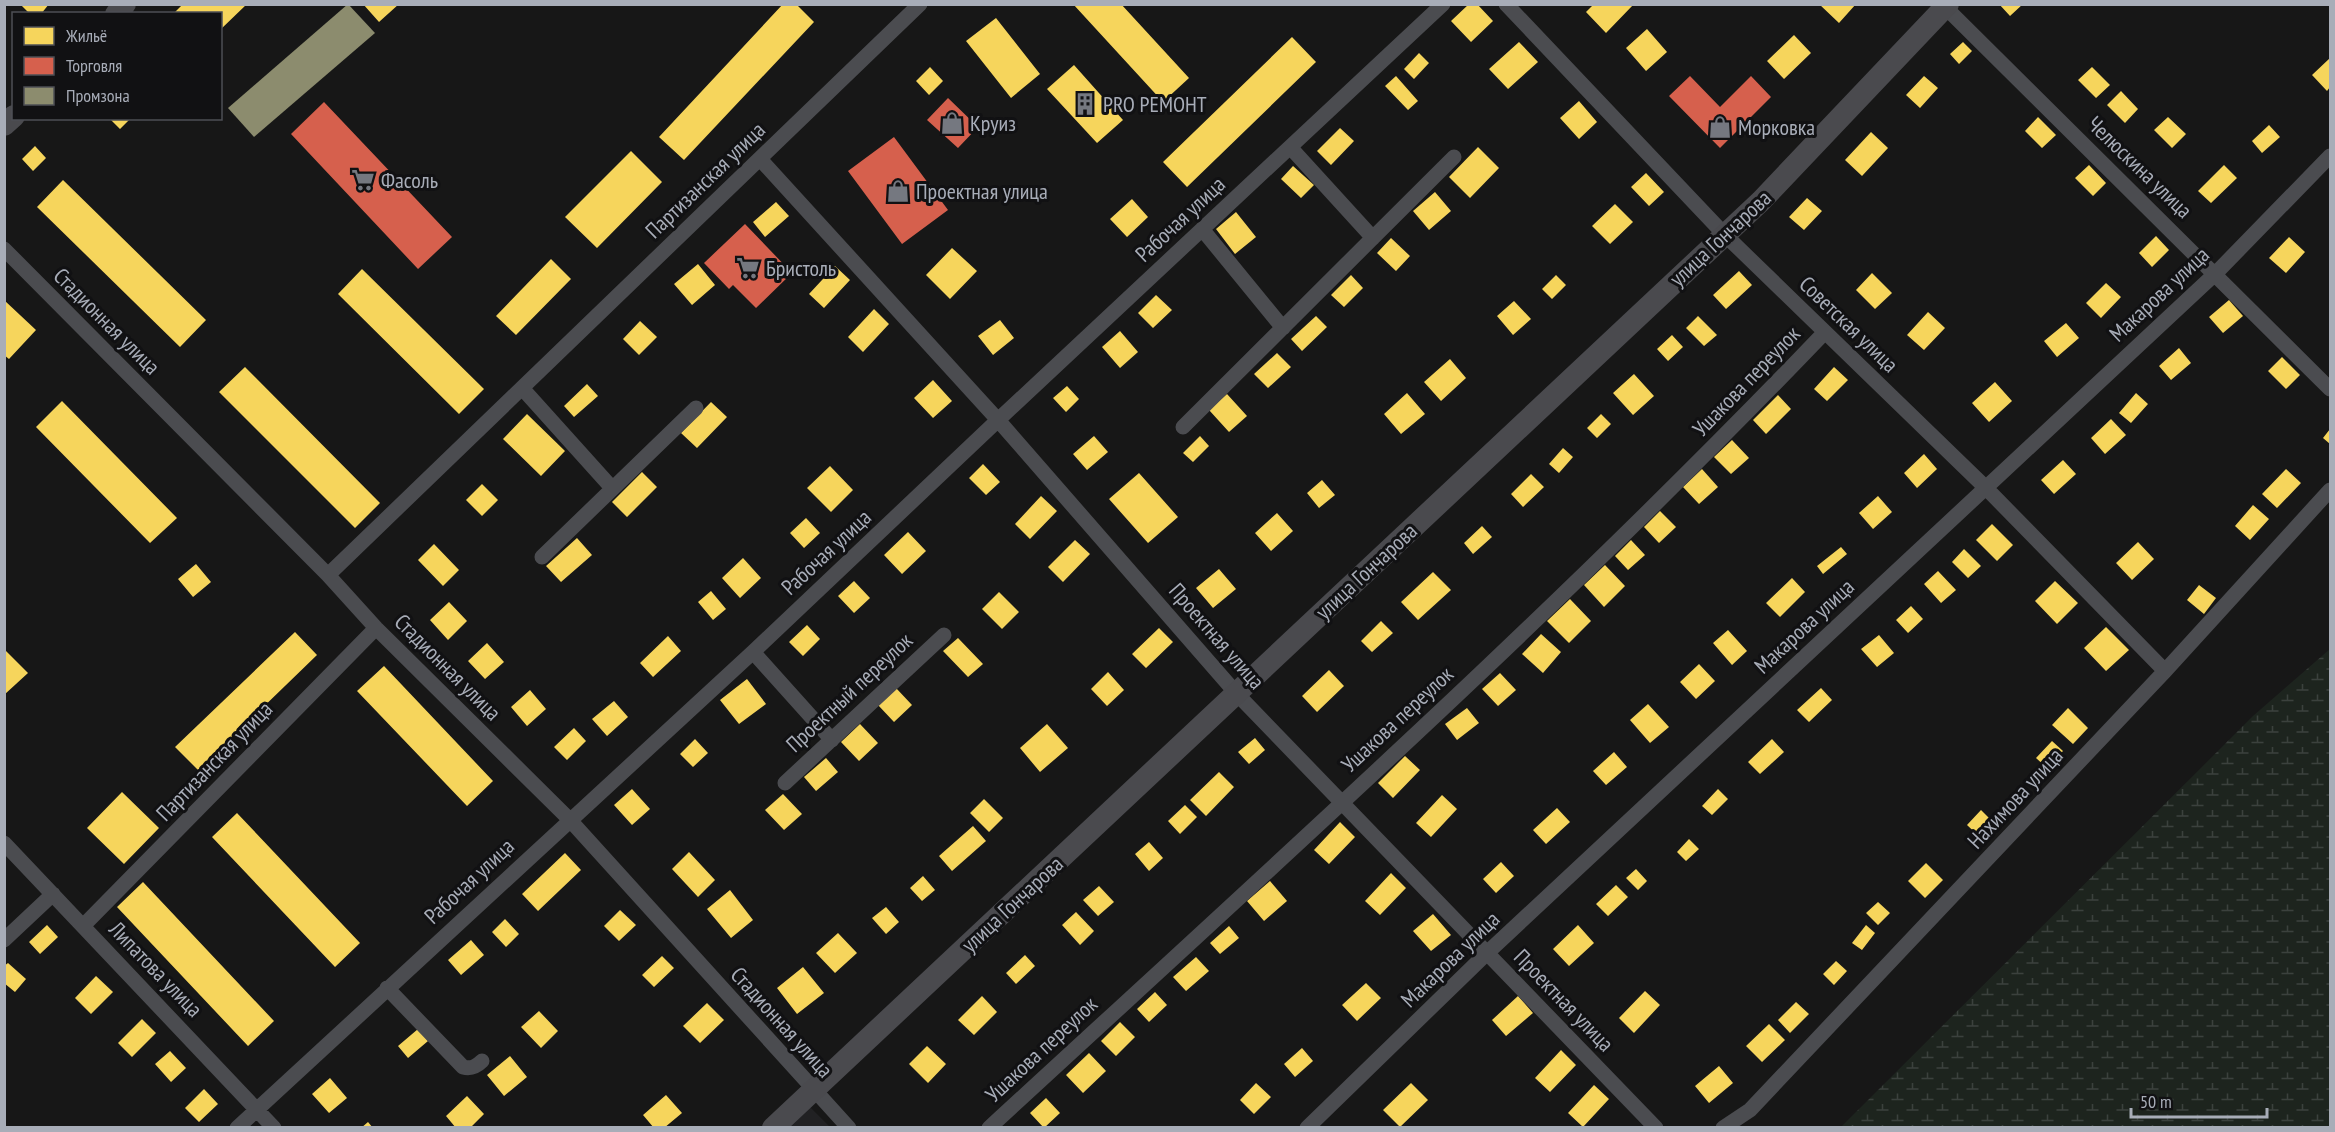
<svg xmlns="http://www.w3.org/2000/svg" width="2335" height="1132" font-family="'PT Sans Narrow',sans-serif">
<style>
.built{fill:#212123}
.wetland{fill:url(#wetland-marsh)}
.homes{fill:#f6d55c}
.shops{fill:#d6604d}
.industry{fill:#8c8c6e}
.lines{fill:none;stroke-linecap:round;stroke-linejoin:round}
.street{stroke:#4b4c50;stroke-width:15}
.secondary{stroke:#4a4a4e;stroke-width:22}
.labels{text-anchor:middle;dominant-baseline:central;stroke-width:6;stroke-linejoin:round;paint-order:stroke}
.poi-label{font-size:22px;fill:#a8adb8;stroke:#111113;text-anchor:start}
.street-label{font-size:22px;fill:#a8adb8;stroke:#111113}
</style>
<defs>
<pattern id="wetland-marsh" width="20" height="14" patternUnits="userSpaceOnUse" patternTransform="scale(1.5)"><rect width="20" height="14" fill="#1d241e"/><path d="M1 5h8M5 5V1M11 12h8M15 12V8" fill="none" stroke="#3b413d"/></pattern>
</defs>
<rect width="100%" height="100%" fill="#171717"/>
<path class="built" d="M810,1107L830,1127L788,1128Z"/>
<path class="wetland" d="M2330,649V1127H1841L2253,716Z"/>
<path class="homes" d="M20,4H49L41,14H30Z
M183,4H247L220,30V14H173Z
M363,4H399L379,22Z
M783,4H796L814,22L684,160L659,137Z
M1073,4H1121L1189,78L1163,102Z
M1469,4H1477L1493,21L1471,42L1451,21Z
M1594,4H1634L1606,33L1586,12Z
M1819,4H1856L1839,23Z
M1999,4H2023L2010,16Z
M996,18L1040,74L1011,98L966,41Z
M1647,29L1667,52L1646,71L1626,48Z
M1794,35L1811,53L1784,79L1767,61Z
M1292,37L1316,62L1187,187L1163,162Z
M1519,42L1538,62L1508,89L1489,69Z
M1963,42L1972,51L1959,64L1950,54Z
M1419,53L1429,63L1414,79L1404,69Z
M2330,58V87L2327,91L2312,75Z
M1074,65L1123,120L1097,143L1047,89Z
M930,67L943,81L929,95L916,81Z
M2092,67L2110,85L2096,98L2078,80Z
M1396,76L1418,101L1408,110L1385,86Z
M1924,76L1938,88L1920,108L1906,95Z
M2121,91L2138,109L2125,123L2107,105Z
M1579,101L1597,122L1579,139L1560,118Z
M2038,117L2056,135L2042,148L2025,131Z
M2168,117L2186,134L2172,148L2154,130Z
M109,118H131L120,129Z
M2269,125L2280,137L2262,153L2252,141Z
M1340,128L1354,141L1331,165L1317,151Z
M1871,132L1888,148L1862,176L1845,160Z
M35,146L46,158L33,171L22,159Z
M1478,147L1499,168L1470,198L1449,177Z
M631,151L662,182L597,248L565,217Z
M2089,165L2106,183L2093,196L2075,178Z
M2224,165L2237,178L2211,203L2198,191Z
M1293,166L1314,185L1301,198L1281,179Z
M1646,173L1664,192L1649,206L1631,187Z
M63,180L206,320L180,347L37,207Z
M1435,192L1451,211L1429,230L1413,211Z
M1807,198L1822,211L1804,230L1789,217Z
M1132,199L1148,217L1127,237L1110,219Z
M776,202L789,216L765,237L753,222Z
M1615,204L1633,222L1610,244L1592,226Z
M1236,212L1256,237L1235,254L1216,229Z
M2156,236L2169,250L2152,267L2139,253Z
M2289,237L2305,252L2286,273L2269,258Z
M1391,238L1410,256L1396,271L1377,253Z
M952,248L977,271L950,299L926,275Z
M551,259L571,279L516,335L496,316Z
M698,264L715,285L692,305L674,284Z
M835,266L850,280L824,308L809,294Z
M362,269L484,389L459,414L338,294Z
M1739,271L1752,285L1726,309L1713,295Z
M1872,273L1892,293L1875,309L1856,290Z
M1351,275L1363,288L1344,307L1331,295Z
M1556,275L1566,285L1552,299L1542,289Z
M2106,283L2121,297L2101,318L2086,303Z
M1156,295L1172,310L1153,328L1138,313Z
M4,300L36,330L9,359L4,355Z
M2229,300L2243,316L2223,333L2209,317Z
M1514,301L1531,319L1513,335L1497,316Z
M874,309L889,324L863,352L848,337Z
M1928,312L1945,328L1924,350L1907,335Z
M1316,316L1327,327L1302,351L1291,339Z
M1698,316L1717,335L1704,346L1686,328Z
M1000,320L1014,338L993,355L978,336Z
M640,321L657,337L639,355L623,339Z
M2066,323L2079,338L2057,357L2044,341Z
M1120,331L1138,352L1120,368L1102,347Z
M1672,335L1683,347L1668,361L1657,349Z
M2179,348L2191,363L2171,380L2159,366Z
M1277,353L1291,367L1268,388L1254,374Z
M2282,357L2300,375L2286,389L2268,371Z
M1450,359L1466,378L1441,401L1424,382Z
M245,367L380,503L355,528L219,392Z
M1834,367L1848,380L1827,401L1814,389Z
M1634,374L1654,396L1633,415L1613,393Z
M933,380L952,401L933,418L914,398Z
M1995,382L2012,401L1989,422L1972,403Z
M587,384L598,396L574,417L564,406Z
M1067,386L1079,399L1066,412L1053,398Z
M1407,393L1425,414L1401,434L1384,414Z
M2136,393L2148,404L2131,423L2119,413Z
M1227,394L1247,416L1229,432L1209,410Z
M1778,395L1791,409L1766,434L1753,420Z
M62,401L177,518L150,543L36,427Z
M711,402L727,417L697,448L681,433Z
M527,414L565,451L541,476L503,439Z
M1601,414L1611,424L1597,438L1587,428Z
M2111,419L2126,435L2105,454L2091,438Z
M2330,429V444L2323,438Z
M1094,436L1108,452L1087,470L1073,454Z
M1200,436L1209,446L1193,462L1183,453Z
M1732,440L1749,458L1731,474L1714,457Z
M1563,448L1573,457L1559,473L1549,464Z
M1924,454L1937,469L1917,488L1904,473Z
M2063,460L2076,474L2054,494L2041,480Z
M983,464L1000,482L986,495L969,478Z
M830,466L853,490L831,512L807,488Z
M1702,469L1718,487L1699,504L1683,487Z
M2286,469L2301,483L2277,508L2262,494Z
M642,472L657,487L627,517L612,502Z
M1139,473L1178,517L1148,543L1109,499Z
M1531,474L1544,487L1523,507L1511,494Z
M1322,480L1335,495L1319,508L1307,493Z
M482,484L498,500L482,516L466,500Z
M1041,496L1057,511L1030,539L1015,524Z
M1878,496L1892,512L1873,529L1859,513Z
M2253,505L2269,519L2250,540L2235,526Z
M1660,511L1676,527L1659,543L1644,527Z
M1277,513L1293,531L1271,551L1255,533Z
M806,518L820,533L804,548L790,533Z
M1992,524L2013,545L1997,561L1976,540Z
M1482,526L1492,537L1473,554L1464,543Z
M908,532L926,551L902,574L884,555Z
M577,538L592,555L561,582L546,566Z
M1075,540L1090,554L1063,582L1048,567Z
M1631,540L1645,555L1628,570L1615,556Z
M2138,542L2154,559L2132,580L2116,563Z
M434,544L459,570L443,586L418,560Z
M1841,547L1847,554L1823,574L1817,566Z
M1964,549L1981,566L1968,578L1952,562Z
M743,558L761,578L740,598L722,578Z
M196,564L211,582L193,597L178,579Z
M1605,565L1625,586L1604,607L1584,585Z
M1219,569L1236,589L1213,608L1196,588Z
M1938,571L1956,590L1941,603L1924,584Z
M1433,572L1451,590L1418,620L1401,602Z
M1792,578L1805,592L1780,617L1766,603Z
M854,581L870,598L854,613L838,596Z
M2055,581L2078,603L2057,624L2035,601Z
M2199,585L2216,598L2204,614L2187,600Z
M711,591L726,609L713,620L698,602Z
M999,592L1019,612L1002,629L982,609Z
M1570,599L1591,621L1569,643L1547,621Z
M449,602L467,621L448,640L430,620Z
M1911,606L1923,619L1908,633L1896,620Z
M1381,621L1393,633L1372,652L1361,641Z
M807,625L820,639L803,656L789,642Z
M2106,627L2129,650L2106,671L2084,648Z
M1159,628L1173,642L1146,668L1132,654Z
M1728,630L1747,651L1732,665L1713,643Z
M295,632L317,655L198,770L175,747Z
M1541,634L1561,652L1543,673L1522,654Z
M1879,635L1894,653L1877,667L1861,649Z
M668,636L681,651L653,677L640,663Z
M958,638L983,664L968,677L943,651Z
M487,643L504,662L485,679L468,661Z
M4,649L28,673L4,695Z
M1699,664L1715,681L1696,699L1680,682Z
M384,666L493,781L467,806L357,691Z
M1329,670L1344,686L1317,712L1302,696Z
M1108,672L1124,690L1107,706L1091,689Z
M1500,673L1516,690L1498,706L1482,689Z
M747,679L766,704L739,724L720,700Z
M896,688L912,705L894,722L878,705Z
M1821,688L1832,700L1809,722L1797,710Z
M530,690L546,709L527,726L511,707Z
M614,701L628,717L607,736L592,719Z
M1648,704L1669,727L1650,743L1630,720Z
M1467,708L1479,723L1457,740L1445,724Z
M2068,708L2088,728L2073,744L2052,725Z
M860,724L878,743L859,761L841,742Z
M1047,724L1068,748L1040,772L1020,748Z
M574,728L586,741L567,760L554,747Z
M1255,738L1265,750L1249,764L1238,752Z
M695,739L708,753L693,767L680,754Z
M1772,739L1784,752L1760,774L1748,762Z
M2052,741L2063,751L2047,768L2036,758Z
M1614,752L1627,767L1606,785L1593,771Z
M1405,756L1420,770L1393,798L1378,783Z
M826,758L838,772L816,791L804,777Z
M1219,772L1234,787L1206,816L1190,800Z
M632,789L650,809L632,825L614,805Z
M1718,789L1728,799L1712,815L1702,806Z
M122,792L159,828L124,864L87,828Z
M783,794L802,814L784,830L765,810Z
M1442,795L1457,809L1431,837L1416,823Z
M984,799L1003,818L989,832L970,813Z
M1185,805L1197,817L1180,834L1168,821Z
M1557,808L1570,822L1546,844L1533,830Z
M1981,810L1999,828L1985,842L1967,825Z
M237,813L360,943L335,967L212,837Z
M1340,822L1355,837L1329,864L1314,850Z
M973,826L986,841L952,871L939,856Z
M1689,839L1699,849L1686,861L1677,852Z
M1149,842L1163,858L1149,871L1135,854Z
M689,852L715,880L698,897L672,869Z
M565,853L581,870L538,911L522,894Z
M1501,862L1514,876L1496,893L1483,879Z
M1926,863L1943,880L1925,898L1908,881Z
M1636,869L1647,881L1638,890L1626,878Z
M1391,873L1406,888L1380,915L1365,901Z
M923,876L935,890L922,901L910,888Z
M1270,881L1287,901L1264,921L1247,901Z
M143,882L274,1021L248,1046L117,907Z
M1616,885L1628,897L1608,916L1596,904Z
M1099,886L1114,902L1098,916L1083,900Z
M730,890L753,920L731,938L707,909Z
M1878,902L1890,913L1878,925L1866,913Z
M886,907L899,922L886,934L872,918Z
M620,910L636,925L619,941L604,926Z
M1076,912L1094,931L1080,945L1062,925Z
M1433,914L1451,935L1431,951L1413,931Z
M505,919L519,934L506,947L492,932Z
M47,925L58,937L40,954L29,942Z
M1578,925L1594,943L1569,966L1553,949Z
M1866,925L1875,933L1862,950L1852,943Z
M1229,926L1239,938L1220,954L1210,943Z
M838,933L857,953L835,973L816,953Z
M471,940L484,955L461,975L448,960Z
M1025,955L1035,966L1016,984L1006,973Z
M662,956L674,968L654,987L642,975Z
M1196,957L1209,971L1186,991L1173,977Z
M1836,961L1847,971L1834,985L1823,974Z
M8,963L26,979L15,992L4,983V966Z
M803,967L824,993L797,1014L777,988Z
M96,976L113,992L91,1014L75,998Z
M1366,983L1381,998L1357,1021L1342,1005Z
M1645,991L1660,1005L1634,1033L1619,1018Z
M1155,992L1167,1005L1149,1022L1137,1009Z
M982,996L997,1012L974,1035L958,1020Z
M1518,996L1533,1013L1506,1036L1492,1020Z
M1796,1002L1809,1014L1790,1033L1778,1020Z
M707,1003L724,1020L700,1043L683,1026Z
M539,1011L558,1031L541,1048L521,1027Z
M142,1019L156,1033L132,1057L118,1043Z
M1120,1022L1135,1037L1116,1056L1101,1041Z
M1769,1024L1785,1040L1762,1062L1746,1046Z
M418,1029L428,1041L408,1058L398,1046Z
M927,1046L946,1064L928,1083L909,1064Z
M1302,1048L1313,1061L1295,1077L1284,1064Z
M1561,1050L1576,1065L1550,1092L1535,1078Z
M170,1051L186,1068L171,1082L155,1064Z
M1089,1053L1106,1071L1083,1093L1066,1075Z
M510,1056L527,1077L504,1096L487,1075Z
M1719,1066L1733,1083L1709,1103L1695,1086Z
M330,1078L347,1098L329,1113L312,1094Z
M1256,1083L1271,1097L1254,1114L1240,1100Z
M1411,1083L1428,1100L1400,1127L1383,1110Z
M1594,1085L1609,1099L1583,1127L1568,1113Z
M204,1089L218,1104L199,1122L185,1108Z
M666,1095L682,1113L664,1128H654L643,1115Z
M467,1096L484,1114L470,1128H456L446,1116Z
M1046,1098L1060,1113L1044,1128L1030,1113Z
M368,1122L373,1128H361Z"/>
<path class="shops" d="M1690,76L1720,107L1751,76L1771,97L1720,148L1669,96Z
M948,98L978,127L958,148L927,120Z
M324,102L452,237L418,269L291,134Z
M894,137L948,210L902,244L848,171Z
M745,224L792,273L756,308L733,285L729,289L704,263Z"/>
<path class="industry" d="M348,4L375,33L254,137L228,108Z"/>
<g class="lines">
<path class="street" d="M1506,4L1724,234L1985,487L2165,671
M1942,4L2330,389
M1290,147L1373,238
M760,159L998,420L1236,693L1656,1128
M1202,229L1283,328
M4,249L328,575L376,628L569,819L849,1128
M522,388L612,488
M1183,427L1454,157
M542,557L696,408
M328,575L920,4
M753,652L832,740
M785,783L944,635
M4,843L274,1128
M83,926L376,628
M4,940L53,894
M387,988L463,1067C471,1069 476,1067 482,1061
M237,1128L753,652L998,420L1443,4
M989,1128C1272,867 1559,610 1825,332
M1307,1128L1487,953L2216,273L2330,156
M1723,1128L1750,1110L2165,671L2330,490"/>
<path class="secondary" d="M116,14L125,4
M4,125L14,116
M773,1128L1761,201L1948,4"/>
</g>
<defs>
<g id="building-bare" transform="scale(1.8)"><path d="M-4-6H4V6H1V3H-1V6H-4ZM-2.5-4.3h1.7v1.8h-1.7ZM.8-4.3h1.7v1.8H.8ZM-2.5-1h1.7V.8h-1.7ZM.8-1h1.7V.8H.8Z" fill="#757880" stroke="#111113" stroke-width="2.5" paint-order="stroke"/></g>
<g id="shop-bare" transform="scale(1.8)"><path d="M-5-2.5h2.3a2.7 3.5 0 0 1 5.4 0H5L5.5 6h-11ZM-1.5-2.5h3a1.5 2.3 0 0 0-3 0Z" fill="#757880" stroke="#111113" stroke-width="2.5" paint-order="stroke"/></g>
<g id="supermarket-bare" transform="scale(1.8)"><path d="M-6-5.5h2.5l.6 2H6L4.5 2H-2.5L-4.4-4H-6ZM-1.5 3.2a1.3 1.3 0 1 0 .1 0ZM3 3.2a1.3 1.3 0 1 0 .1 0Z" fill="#757880" stroke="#111113" stroke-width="2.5" paint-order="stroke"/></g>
</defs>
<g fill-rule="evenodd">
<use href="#building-bare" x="1085" y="104"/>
<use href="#shop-bare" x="952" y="123"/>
<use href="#shop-bare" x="1720" y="127"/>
<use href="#supermarket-bare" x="363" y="180"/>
<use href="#shop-bare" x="898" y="191"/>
<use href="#supermarket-bare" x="748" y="268"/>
</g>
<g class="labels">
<g class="poi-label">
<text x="1103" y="104">PRO РЕМОНТ</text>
<text x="970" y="123">Круиз</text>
<text x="1738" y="127">Морковка</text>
<text x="381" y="180">Фасоль</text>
<text x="916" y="191">Проектная улица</text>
<text x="766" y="268">Бристоль</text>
</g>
<g class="street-label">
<text transform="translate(2140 167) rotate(44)">Челюскина улица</text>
<text transform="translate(705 180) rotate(-44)">Партизанская улица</text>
<text transform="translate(1180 219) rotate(-43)">Рабочая улица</text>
<text transform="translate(1720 238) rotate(-43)">улица Гончарова</text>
<text transform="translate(2159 294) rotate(-43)">Макарова улица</text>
<text transform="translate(107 321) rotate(45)">Стадионная улица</text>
<text transform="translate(1849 324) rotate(44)">Советская улица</text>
<text transform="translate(1746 381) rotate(-46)">Ушакова переулок</text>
<text transform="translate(826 552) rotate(-43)">Рабочая улица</text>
<text transform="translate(1366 571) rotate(-43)">улица Гончарова</text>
<text transform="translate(1804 626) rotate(-43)">Макарова улица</text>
<text transform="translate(1217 636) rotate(49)">Проектная улица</text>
<text transform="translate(448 667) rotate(45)">Стадионная улица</text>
<text transform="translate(849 692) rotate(-43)">Проектный переулок</text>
<text transform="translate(1397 719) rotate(-43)">Ушакова переулок</text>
<text transform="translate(214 761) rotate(-46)">Партизанская улица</text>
<text transform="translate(2015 798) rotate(-47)">Нахимова улица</text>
<text transform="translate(469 881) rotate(-43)">Рабочая улица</text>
<text transform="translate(1012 904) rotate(-43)">улица Гончарова</text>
<text transform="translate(1450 959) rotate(-44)">Макарова улица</text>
<text transform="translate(156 969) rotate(46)">Липатова улица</text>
<text transform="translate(1564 1000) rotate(46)">Проектная улица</text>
<text transform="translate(782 1022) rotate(48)">Стадионная улица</text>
<text transform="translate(1041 1049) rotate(-43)">Ушакова переулок</text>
</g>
</g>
<rect width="2335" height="1132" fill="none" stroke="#a8adb8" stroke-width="12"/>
<rect x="12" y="12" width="210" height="108" fill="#111113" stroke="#4d4f55" stroke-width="1.5"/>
<rect x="24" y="27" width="30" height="18" fill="#f6d55c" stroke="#4d4f55" stroke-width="1.5"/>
<text x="66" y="42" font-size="18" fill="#a8adb8">Жильё</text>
<rect x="24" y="57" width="30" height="18" fill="#d6604d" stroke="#4d4f55" stroke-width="1.5"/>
<text x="66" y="72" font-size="18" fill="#a8adb8">Торговля</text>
<rect x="24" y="87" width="30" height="18" fill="#8c8c6e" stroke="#4d4f55" stroke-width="1.5"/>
<text x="66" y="102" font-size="18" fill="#a8adb8">Промзона</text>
<path d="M2131 1108v9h136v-9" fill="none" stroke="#a8adb8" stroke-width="3"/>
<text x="2140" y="1108" font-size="18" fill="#a8adb8" stroke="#111113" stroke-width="4.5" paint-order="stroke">50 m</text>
</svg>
